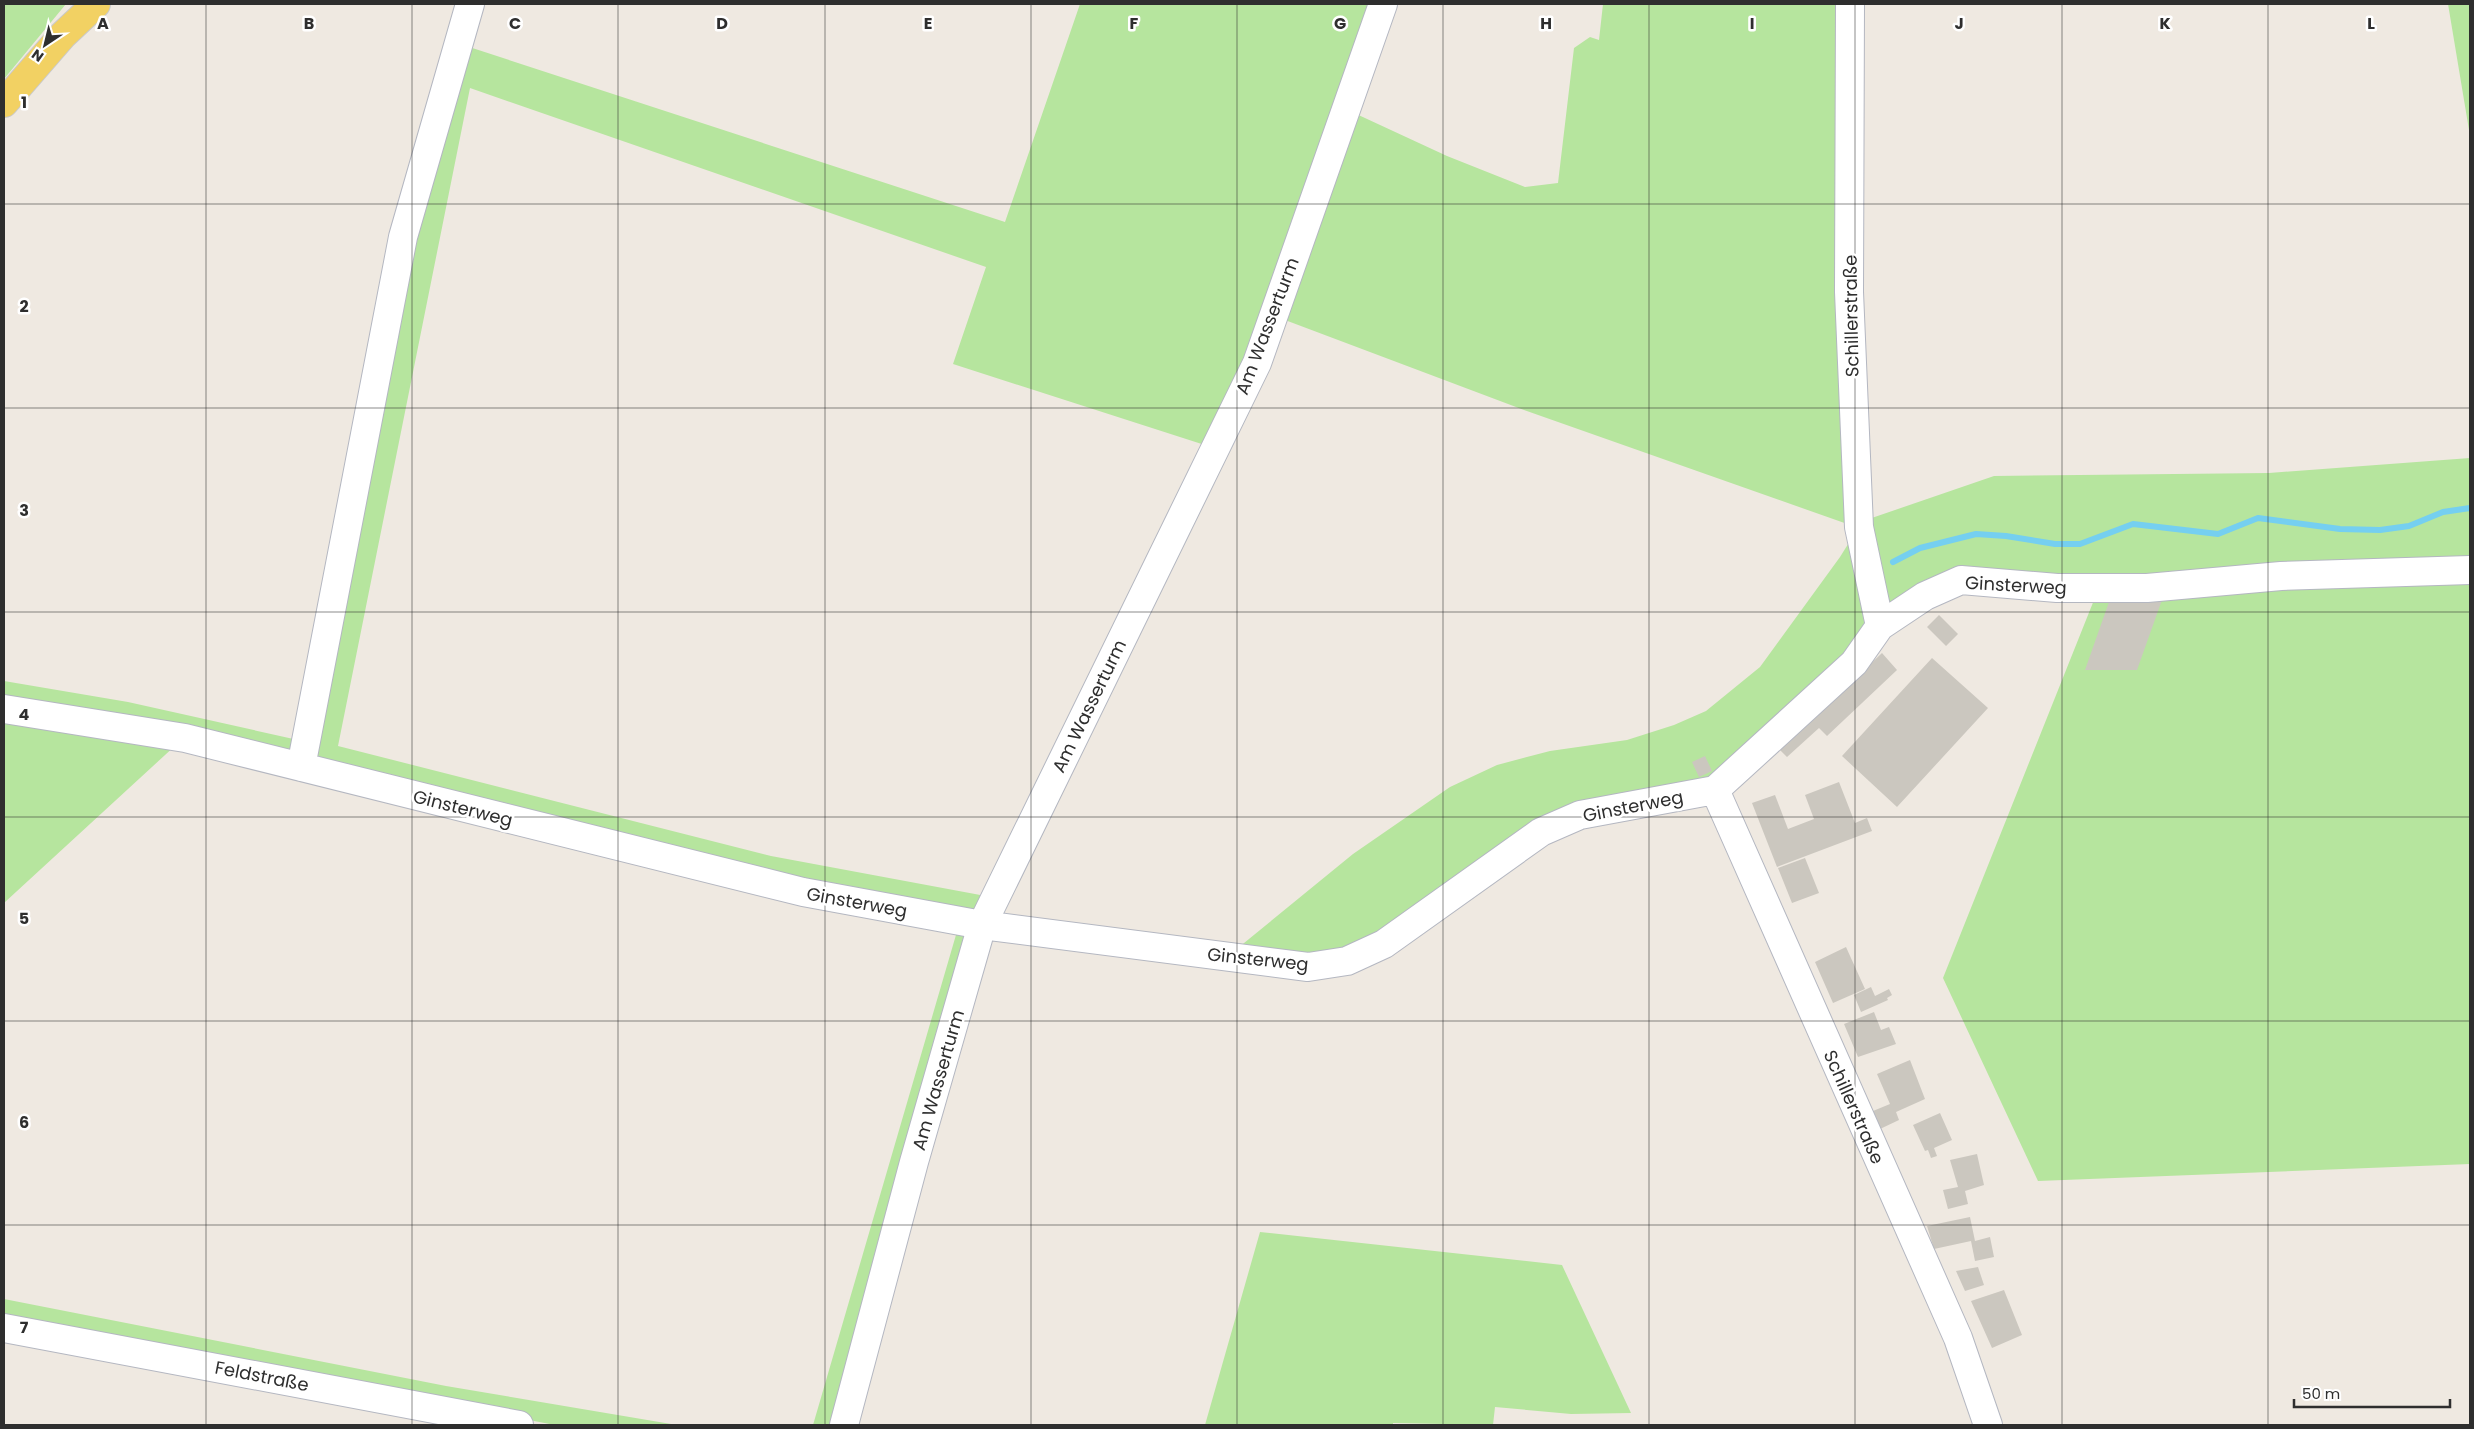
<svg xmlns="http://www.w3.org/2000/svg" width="2474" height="1429" font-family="Poppins,sans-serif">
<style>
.green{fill:#b6e59e}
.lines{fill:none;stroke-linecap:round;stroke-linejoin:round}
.stream{stroke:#75cff0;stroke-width:6}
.building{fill:#cbc7bf}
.minor-casing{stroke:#b4b7c1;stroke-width:30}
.major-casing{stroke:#c9c9c9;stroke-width:30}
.minor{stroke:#fff;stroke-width:28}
.major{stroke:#f2d163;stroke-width:28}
.grid{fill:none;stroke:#2e2e2e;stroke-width:1;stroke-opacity:0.55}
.labels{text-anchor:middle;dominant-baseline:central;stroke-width:5;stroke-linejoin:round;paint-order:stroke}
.street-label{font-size:18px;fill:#2e2e2e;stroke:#fff}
.grid-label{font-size:16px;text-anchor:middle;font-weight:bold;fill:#2e2e2e;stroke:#fff;stroke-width:5;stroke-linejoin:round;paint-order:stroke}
</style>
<rect width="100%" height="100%" fill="#efe9e1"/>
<path class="green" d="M4,4H66L4,79Z
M1080,4H1373L1292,245L1211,447L953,364L986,267L470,88L338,746L771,856L991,897L976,915L808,888L313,759L409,237L460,44L1005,222Z
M1603,4H1847L1853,526L1524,410L1277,317L1352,112L1447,156L1525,187L1558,183L1574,48L1590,37L1599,40Z
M2448,4H2470V136Z
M2470,458V565L2148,585L1961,577L1884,618L1863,521L1994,476L2269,473Z
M1855,533L1875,628L1711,785L1625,801L1340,957L1233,952L1353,854L1450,787L1497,765L1550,751L1627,740L1674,725L1706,711L1760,667L1840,557Z
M2470,574V1164L2038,1181L1943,978L2098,590Z
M4,681L128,702L298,740L293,751L282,756L4,702Z
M4,720L177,744L4,903Z
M958,928L965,934L967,945L835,1425H813Z
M1260,1232L1562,1265L1631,1413L1571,1414L1495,1407L1493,1425L1393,1423V1425H1205Z
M4,1299L446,1386L677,1425H555L4,1319Z"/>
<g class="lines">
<path class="stream" d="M1893,562L1920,548L1976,534L2006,536L2055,544H2080L2133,524L2218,534L2258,518L2340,529L2380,530L2409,526L2443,512L2470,508"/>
</g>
<path class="building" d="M2163,597L2137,670H2085L2110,599Z
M1939,615L1958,634L1946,646L1927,627Z
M1882,653L1897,670L1827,736L1819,728L1787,757L1780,750Z
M1932,658L1988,708L1897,807L1842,756Z
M1705,756L1712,771L1699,777L1692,762Z
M1839,782L1855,823L1867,818L1872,831L1777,867L1752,803L1775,795L1788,829L1814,819L1805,795Z
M1805,858L1819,893L1792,903L1778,868Z
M1846,947L1865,989L1833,1003L1815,962Z
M1871,987L1875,996L1889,989L1892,995L1887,998L1888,1000L1861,1012L1854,995Z
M1874,1012L1881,1030L1889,1027L1896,1044L1858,1057L1844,1024Z
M1910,1060L1925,1099L1896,1112L1899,1120L1880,1129L1873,1111L1890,1104L1877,1074Z
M1940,1113L1952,1140L1934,1148L1937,1156L1931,1158L1928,1150L1925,1151L1913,1125Z
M1977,1154L1984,1185L1965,1191L1968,1204L1948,1209L1943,1190L1958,1187L1950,1160Z
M1970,1217L1975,1241L1990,1237L1994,1257L1975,1261L1971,1241L1934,1249L1927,1226Z
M1978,1267L1984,1285L1965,1291L1956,1271Z
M2004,1290L2022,1335L1992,1348L1971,1301Z"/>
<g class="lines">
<g class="minor-casing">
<path id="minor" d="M1850,4L1849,292L1859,527L1880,626
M4,709L185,738L803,892L982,925L1308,967L1347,961L1384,944L1541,832L1580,815L1715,790L1854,663L1880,626L1925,596L1961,580L2057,588H2147L2281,576L2470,570
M301,767L403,237L470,4
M1715,790L1958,1338L1988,1425
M4,1328L519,1425
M844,1425L914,1162L982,925L1257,363L1383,4"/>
</g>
<g class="major-casing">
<path id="major" d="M4,103L63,35L96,4"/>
</g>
<use href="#minor" class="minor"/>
<use href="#major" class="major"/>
</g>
<path class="grid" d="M206,4V1425M412,4V1425M618,4V1425M825,4V1425M1031,4V1425M1237,4V1425M1443,4V1425M1649,4V1425M1855,4V1425M2062,4V1425M2268,4V1425M4,204H2470M4,408H2470M4,612H2470M4,817H2470M4,1021H2470M4,1225H2470"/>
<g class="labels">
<g class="street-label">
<text transform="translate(1851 316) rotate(-91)">Schillerstraße</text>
<text transform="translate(1267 326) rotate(-69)">Am Wasserturm</text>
<text transform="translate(2016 585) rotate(3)">Ginsterweg</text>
<text transform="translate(1089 706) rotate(-64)">Am Wasserturm</text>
<text transform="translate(1633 806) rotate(-11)">Ginsterweg</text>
<text transform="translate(463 808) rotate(14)">Ginsterweg</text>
<text transform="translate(857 902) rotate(10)">Ginsterweg</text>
<text transform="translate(1258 959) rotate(6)">Ginsterweg</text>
<text transform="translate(938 1080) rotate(-74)">Am Wasserturm</text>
<text transform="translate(1854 1107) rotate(66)">Schillerstraße</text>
<text transform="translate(262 1376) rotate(11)">Feldstraße</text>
</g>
</g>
<g class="grid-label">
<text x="103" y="29">A</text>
<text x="309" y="29">B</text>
<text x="515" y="29">C</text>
<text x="722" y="29">D</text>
<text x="928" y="29">E</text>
<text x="1134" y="29">F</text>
<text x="1340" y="29">G</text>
<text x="1546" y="29">H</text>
<text x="1752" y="29">I</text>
<text x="1959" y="29">J</text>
<text x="2165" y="29">K</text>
<text x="2371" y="29">L</text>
<text x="24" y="108">1</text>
<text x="24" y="312">2</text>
<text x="24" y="516">3</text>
<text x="24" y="720">4</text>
<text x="24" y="924">5</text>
<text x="24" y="1128">6</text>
<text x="24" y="1333">7</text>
</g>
<rect width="2474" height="1429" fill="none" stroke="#2e2e2e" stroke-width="10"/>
<g transform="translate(45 45) rotate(215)" stroke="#ffffff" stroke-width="4" paint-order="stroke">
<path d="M0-4L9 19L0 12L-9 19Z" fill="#2e2e2e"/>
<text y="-8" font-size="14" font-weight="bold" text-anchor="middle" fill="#2e2e2e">N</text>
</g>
<path d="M2294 1399v8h156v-8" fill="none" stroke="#2e2e2e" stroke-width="2.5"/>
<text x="2302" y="1399" font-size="15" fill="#2e2e2e" stroke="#ffffff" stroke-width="4" paint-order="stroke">50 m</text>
</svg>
